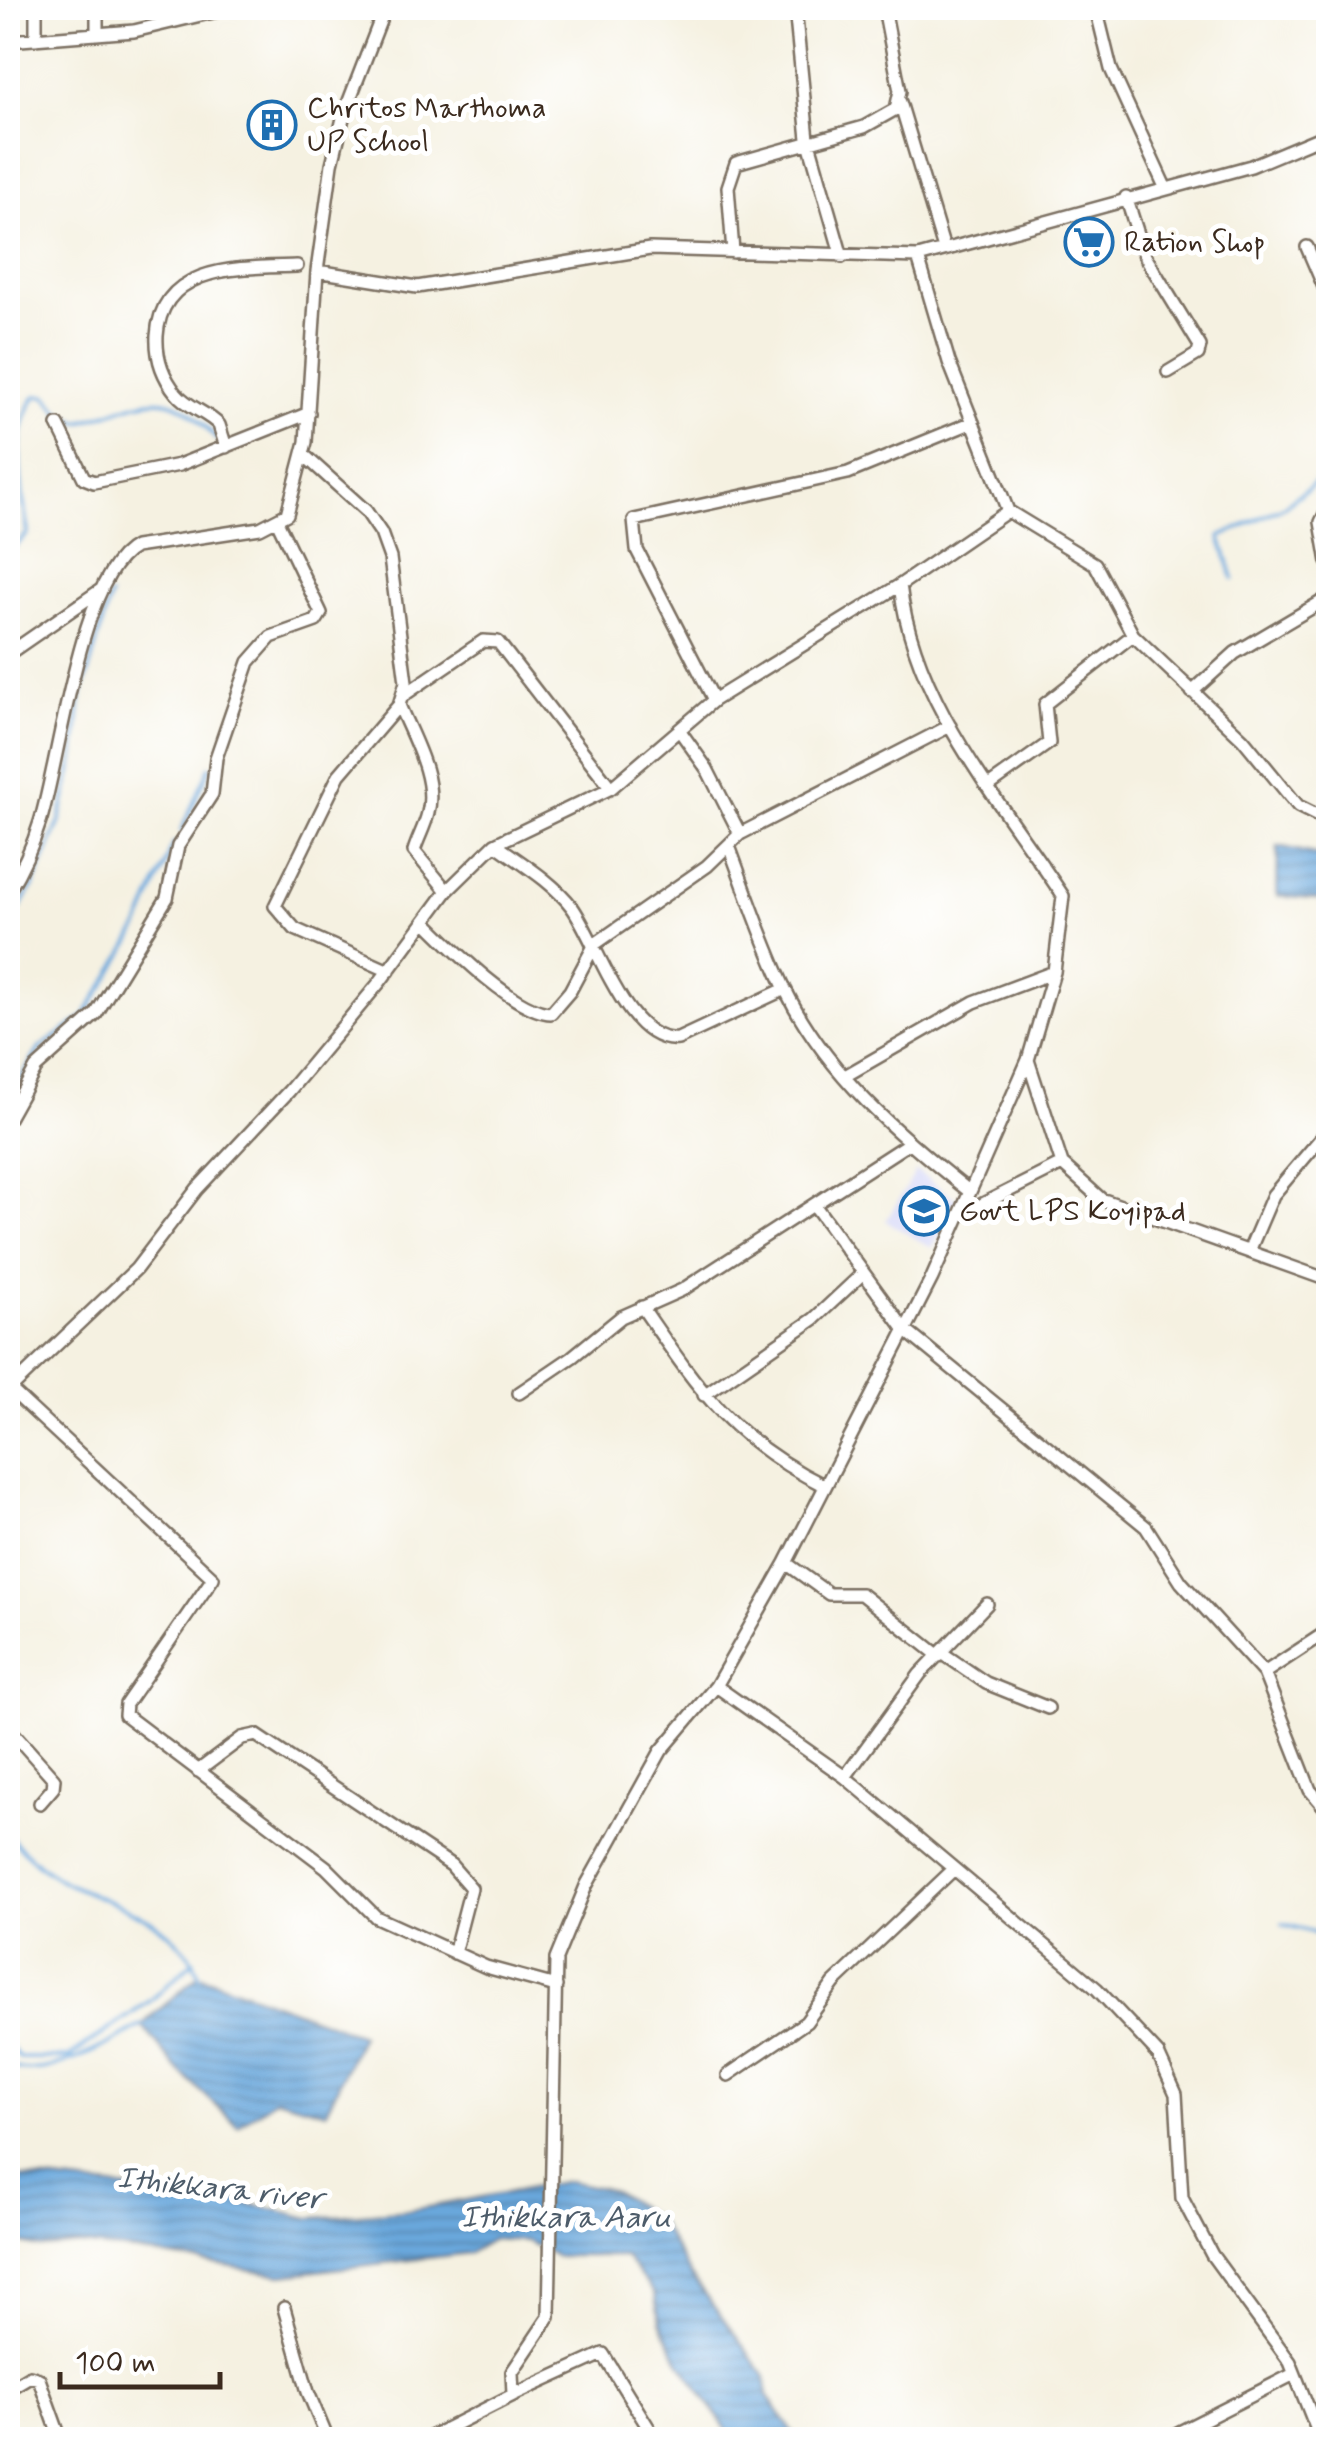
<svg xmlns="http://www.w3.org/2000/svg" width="1336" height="2447" font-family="Mynerve,sans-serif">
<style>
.built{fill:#d6d8f8}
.water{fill:url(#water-rules);stroke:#52687d;stroke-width:2.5}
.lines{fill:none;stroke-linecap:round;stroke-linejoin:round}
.stream{stroke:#69a7dc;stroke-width:4}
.minor-casing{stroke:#7c7062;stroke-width:16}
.minor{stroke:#fff;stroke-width:11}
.labels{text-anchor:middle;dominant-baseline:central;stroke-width:10;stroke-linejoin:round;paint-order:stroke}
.poi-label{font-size:30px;fill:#3b2a1e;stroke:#fff;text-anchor:start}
.water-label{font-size:32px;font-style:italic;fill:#4d5c6a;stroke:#fff}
</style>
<defs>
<pattern id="water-rules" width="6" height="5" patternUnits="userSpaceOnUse" patternTransform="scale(2.5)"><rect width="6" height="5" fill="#69a7dc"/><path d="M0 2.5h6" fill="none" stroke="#5888b2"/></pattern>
</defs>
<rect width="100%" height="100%" fill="#fff"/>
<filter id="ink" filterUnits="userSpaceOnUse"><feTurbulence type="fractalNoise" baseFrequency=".01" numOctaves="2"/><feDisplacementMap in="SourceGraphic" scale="20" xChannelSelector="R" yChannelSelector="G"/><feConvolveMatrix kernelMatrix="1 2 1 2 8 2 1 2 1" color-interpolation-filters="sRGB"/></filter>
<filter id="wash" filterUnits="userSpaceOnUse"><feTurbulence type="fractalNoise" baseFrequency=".0048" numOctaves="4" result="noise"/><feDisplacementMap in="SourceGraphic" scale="40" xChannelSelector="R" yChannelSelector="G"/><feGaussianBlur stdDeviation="2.25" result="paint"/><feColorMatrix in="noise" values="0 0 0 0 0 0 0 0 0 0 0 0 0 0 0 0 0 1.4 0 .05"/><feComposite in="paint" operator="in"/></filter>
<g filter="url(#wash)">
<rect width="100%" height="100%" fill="#f5f1e1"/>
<path class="built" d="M916,1171L961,1202L932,1248L886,1221Z"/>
<path class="water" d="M1278,846L1328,857V900L1277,896Z
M199,1975L361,2035L326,2112L276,2098L238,2126L177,2069L142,2025Z
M8,2176L233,2200L311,2218L412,2210L568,2181L614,2191L658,2220L689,2273L766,2377L767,2395L797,2439H733L678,2359L660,2322L654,2293L624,2256H556L526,2241L493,2239L469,2253L282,2275L134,2251L81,2245L41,2248L8,2241Z"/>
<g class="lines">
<path class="stream" d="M8,554L28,533C22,490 9,431 36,396H46L63,416L80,422C140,406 168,376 216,439
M1234,579L1220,537L1283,507L1328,473
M181,831L210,767
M8,927L33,886L60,821L74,759L81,697L110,596
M8,1099L40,1048L83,1018L110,976L138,929L174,843
M8,1836C25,1851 42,1870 62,1881C112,1906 178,1918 199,1975
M1283,1924L1328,1936
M8,2045L20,2058H68L150,2001L194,1961
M8,2065C41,2084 112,2043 142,2025"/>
</g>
</g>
<g filter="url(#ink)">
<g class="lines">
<g class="minor-casing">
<path id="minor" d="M36,8V39
M385,8L344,114L332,164L317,271L417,287L650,249L918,257
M795,8L808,139L842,257
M1096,8L1111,69L1165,187
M97,34V8
M8,41L134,31L230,8
M900,102L944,249
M1126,197L1145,256L1200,346L1198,354L1168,372
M1307,247L1328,296
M733,252L728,187L736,163L864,127L896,109L900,91L884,8
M58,425L84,478L94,482L179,465L309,413
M226,447L219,425C207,412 188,408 176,393C163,377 156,357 157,336C161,263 243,268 297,266
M304,455L366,511L381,533L390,558L406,682L399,705L339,775L275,906L295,929L389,971
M1328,508L1321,522L1328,562
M1008,511L1095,564L1133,635L1243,739L1298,806L1328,821
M8,654L102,589
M1192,692L1235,653L1328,598
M404,695L483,641L498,642L611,788
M714,700L637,550L634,520L848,473L973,422
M399,705C412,737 437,778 428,813C425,826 418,838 414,851L447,891
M680,731L707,769L740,834
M990,785L1049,743L1045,704L1133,635
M495,844C521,863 552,881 572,907C597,941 626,1044 678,1039L785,989
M729,846C747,894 763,943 785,989C826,1073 898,1135 970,1192
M8,892C22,869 32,848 40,822C59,763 80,575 135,547L260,528L287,514L306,442L317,271
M425,921C451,947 515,1012 551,1013L570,991L595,944L707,866L740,834L950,726
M1028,1060L1062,1164L1101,1199L1328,1280
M845,1076L974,1002L1054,972
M8,1118L36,1068L96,1014L167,898L178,846L212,794L216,758L249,662L271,637L316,621L321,613L278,523
M815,1206L905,1330L1146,1527L1181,1582L1264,1673L1310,1790L1328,1811
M959,1216L1062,1164
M1249,1251L1273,1195L1328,1130
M642,1307C699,1390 732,1440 825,1486
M10,1389L213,1578L126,1704L125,1715L326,1867L376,1917L486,1967L556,1986
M8,1391L136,1269L197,1189L289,1091L379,983L447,891L495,844L611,788L714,700L900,585
M519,1393L572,1357L621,1317L682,1290L909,1143
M704,1395L814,1319L861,1275
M786,1563L829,1594H861L939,1656
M942,1653L986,1683L1048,1708
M1264,1673L1328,1631
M716,1686L845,1777L1097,1989L1158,2054L1176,2094L1182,2198L1212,2255L1290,2362L1321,2440
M8,1727L54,1779L53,1788L40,1803
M198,1771L242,1738L256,1735L451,1865L471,1888L454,1953
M845,1777L920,1674L987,1604
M728,2075L806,2022L834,1983L954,1869
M284,2308L308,2392L328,2440
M8,2389L30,2376L39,2379L61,2440
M424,2440L513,2395
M656,2440L603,2354L513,2395L512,2372L549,2317L556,1959L586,1886L661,1751L716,1686L786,1563L932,1278L1028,1060L1054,972L1063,896C999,799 914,703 900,585L1008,511L949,362L918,257L1251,166L1328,134
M1164,2440L1294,2374"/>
</g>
<use href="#minor" class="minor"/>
</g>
</g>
<defs>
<g id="building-ring" transform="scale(2.5)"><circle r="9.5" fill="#fff" stroke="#1f6fb2" stroke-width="1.5"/><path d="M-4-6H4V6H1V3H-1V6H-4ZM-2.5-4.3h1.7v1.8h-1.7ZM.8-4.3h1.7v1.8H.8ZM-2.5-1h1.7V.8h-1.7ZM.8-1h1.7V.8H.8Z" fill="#1f6fb2"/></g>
<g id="supermarket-ring" transform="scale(2.5)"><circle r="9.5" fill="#fff" stroke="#1f6fb2" stroke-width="1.5"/><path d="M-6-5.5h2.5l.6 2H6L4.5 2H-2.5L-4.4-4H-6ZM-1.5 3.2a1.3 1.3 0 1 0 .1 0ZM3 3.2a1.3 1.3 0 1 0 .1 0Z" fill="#1f6fb2"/></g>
<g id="school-ring" transform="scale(2.5)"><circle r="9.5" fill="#fff" stroke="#1f6fb2" stroke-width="1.5"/><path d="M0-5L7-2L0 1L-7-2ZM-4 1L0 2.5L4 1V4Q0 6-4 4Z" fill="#1f6fb2"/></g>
</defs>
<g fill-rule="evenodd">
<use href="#building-ring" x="272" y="125"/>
<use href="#supermarket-ring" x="1089" y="242"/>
<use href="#school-ring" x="924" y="1211"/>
</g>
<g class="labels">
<g class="poi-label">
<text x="307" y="108">Chritos Marthoma<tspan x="307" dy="34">UP School</tspan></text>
<text x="1124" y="242">Ration Shop</text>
<text x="959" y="1211">Govt LPS Koyipad</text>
</g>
<g class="water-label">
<text transform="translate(220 2189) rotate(6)">Ithikkara river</text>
<text x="566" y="2218">Ithikkara Aaru</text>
</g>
</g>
<rect width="1336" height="2447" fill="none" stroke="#fff" stroke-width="40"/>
<path d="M60 2372v15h160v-15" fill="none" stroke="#3b2a1e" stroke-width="5"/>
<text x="75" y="2372" font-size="30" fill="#3b2a1e" stroke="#ffffff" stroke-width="8" paint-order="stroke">100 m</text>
</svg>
